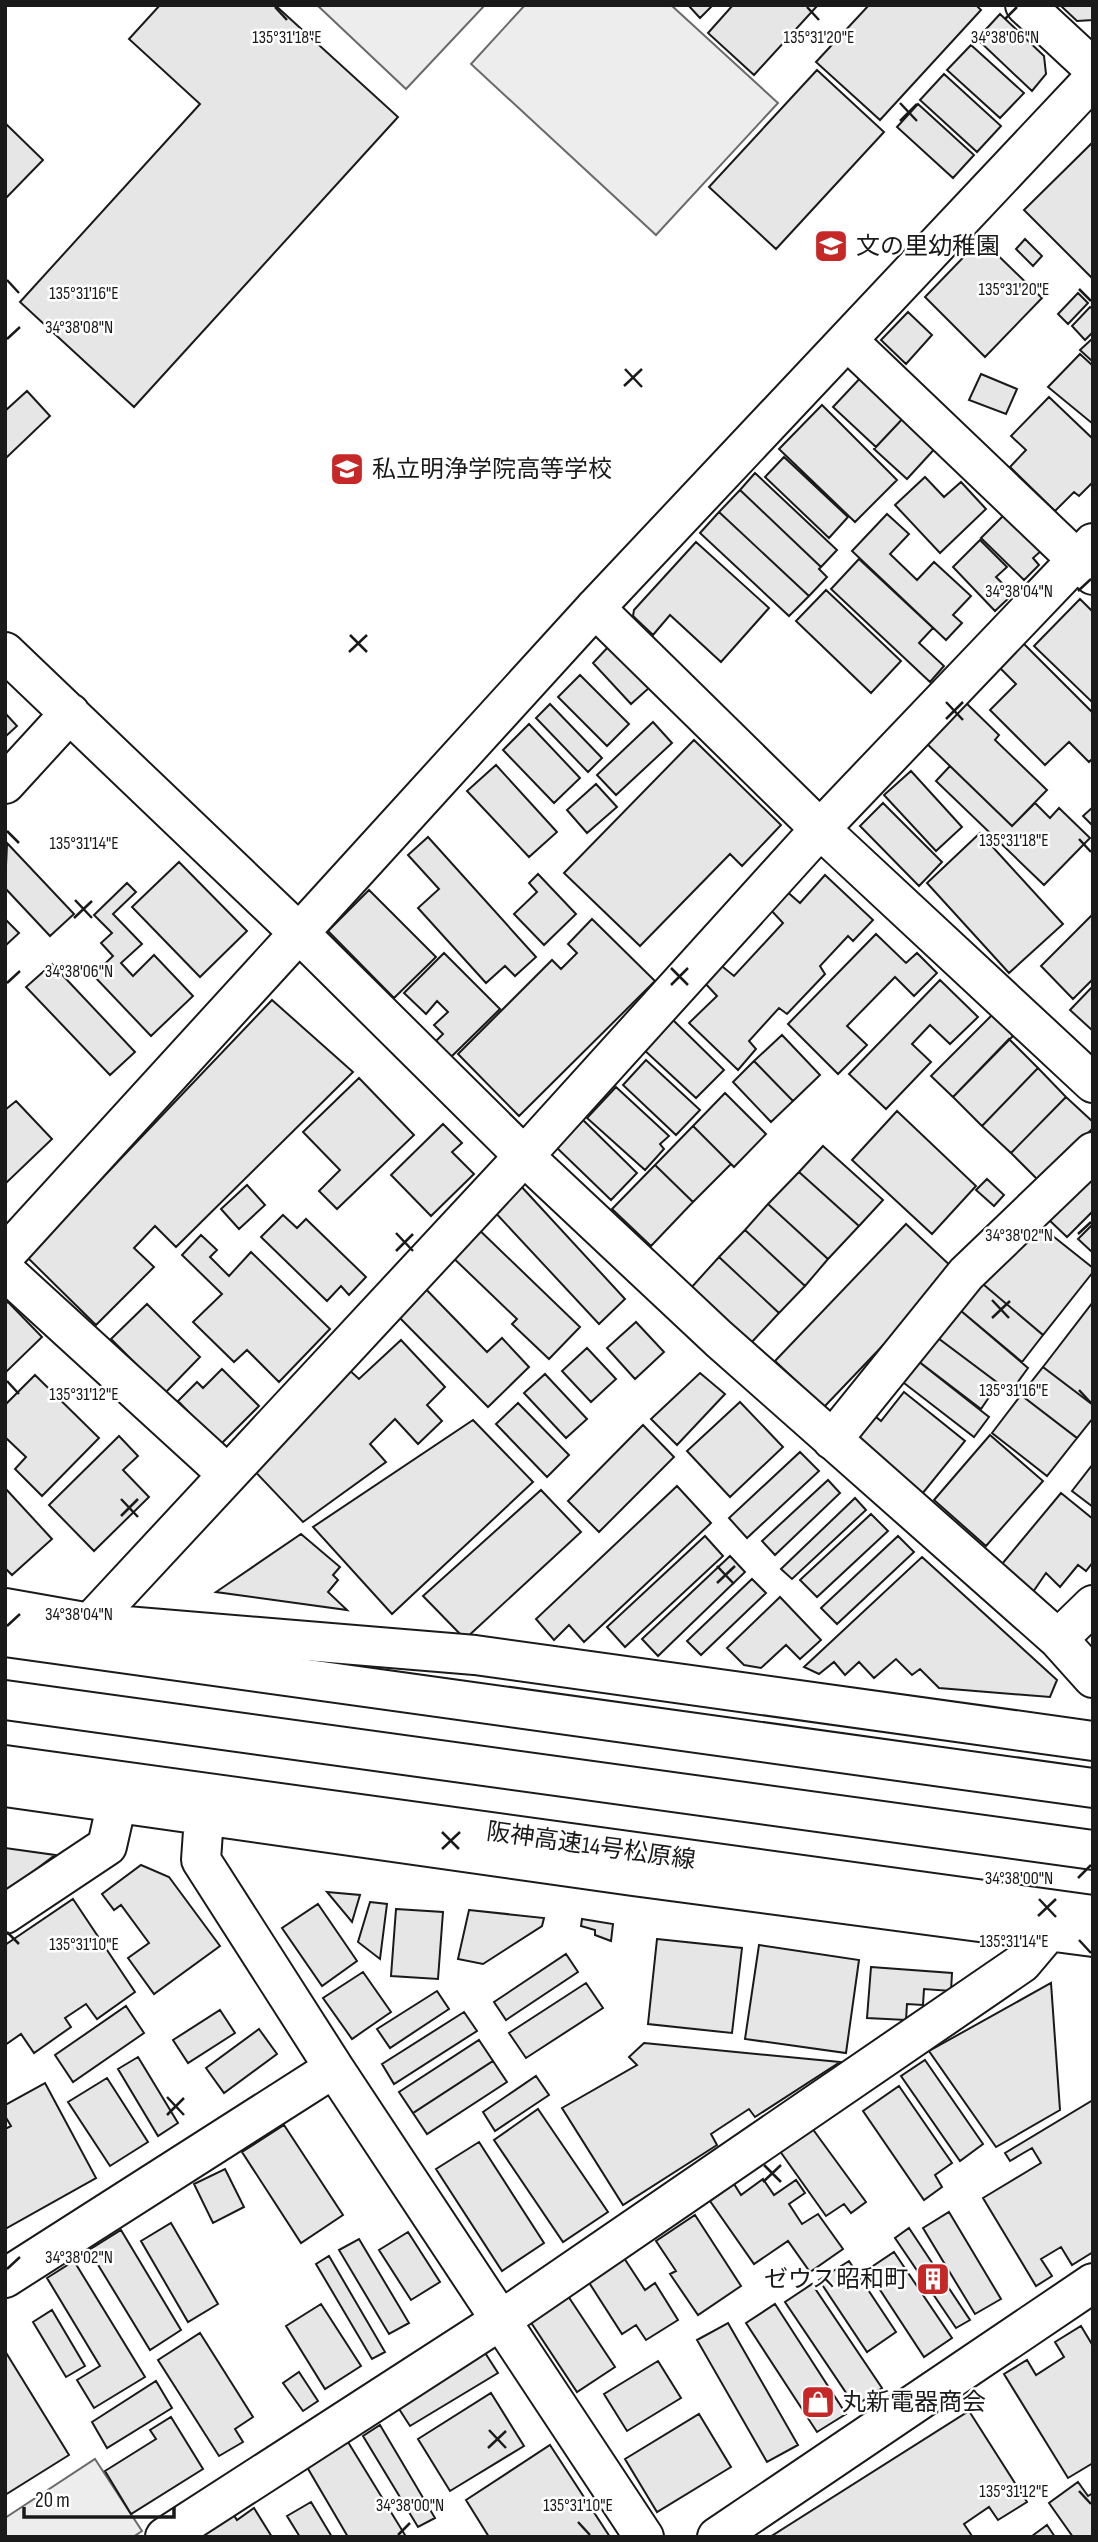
<svg xmlns="http://www.w3.org/2000/svg" width="1098" height="2542" font-family="'Sofia Sans Condensed','Noto Sans JP',sans-serif">
<style>
.built{fill:#ededed;stroke:#6a6a6a;stroke-width:2}
.building{fill:#e6e6e6;stroke:#1a1a1a;stroke-width:2}
.lines{fill:none;stroke-linecap:round;stroke-linejoin:round}
.street-casing{stroke:#1a1a1a;stroke-width:42}
.secondary-casing{stroke:#1a1a1a;stroke-width:42}
.highway-casing{stroke:#1a1a1a;stroke-width:42}
.street{stroke:#fff;stroke-width:38}
.secondary{stroke:#fff;stroke-width:38}
.highway{stroke:#fff;stroke-width:38}
.ticks{fill:none;stroke:#1a1a1a;stroke-width:2.5}
.labels{text-anchor:middle;dominant-baseline:central;stroke-width:5;stroke-linejoin:round;paint-order:stroke}
.poi-label{font-size:24px;fill:#1a1a1a;stroke:#fff;text-anchor:start}
.street-label{font-size:24px;fill:#1a1a1a;stroke:#fff}
.ticks-label{font-size:18px;text-anchor:middle;fill:#1a1a1a;stroke:#fff;stroke-width:5;stroke-linejoin:round;paint-order:stroke}
</style>
<rect width="100%" height="100%" fill="#fff"/>
<path class="built" d="M317,5H485L406,89Z
M525,5H671L778,103L656,235L471,64Z
M95,2459L142,2531L133,2537H5V2518Z"/>
<path class="building" d="M160,5H275L398,117L134,407L20,302L200,104L129,39Z
M688,5H713L700,18Z
M733,5H818L754,75L708,33Z
M869,5H976L981,10L880,120L816,62Z
M1060,5H1093V20L1077,21Z
M1000,14L1044,56L1046,74L1032,91L977,39Z
M971,45L1024,93L1000,118L947,70Z
M817,70L884,132L776,249L709,187Z
M944,74L1001,126L977,152L920,100Z
M918,104L974,155L953,178L897,127Z
M5,123L43,160L5,199Z
M1093,142V279L1024,210Z
M981,239L1042,298L985,357L925,297Z
M1025,239L1042,256L1033,266L1016,249Z
M1078,293L1088,303L1068,324L1058,314Z
M1090,307L1093,309V332L1085,340L1072,326Z
M908,312L932,335L906,364L881,340Z
M1093,338V362L1080,350Z
M1080,354L1093,366V424L1048,387Z
M865,373L908,413L876,447L833,407Z
M981,374L1017,389L1006,414L969,400Z
M27,391L50,416L6,458L5,411Z
M1049,397L1093,439V482L1079,496L1074,492L1055,511L1010,467L1026,450L1011,436Z
M822,405L897,480L855,522L779,449Z
M908,413L940,443L907,479L874,449Z
M784,457L848,517L829,538L765,477Z
M755,473L837,550L821,567L740,490Z
M925,477L944,497L961,482L986,509L940,553L895,505Z
M740,490L821,567L819,569L827,577L809,596L719,512Z
M719,512L809,596L789,616L700,533Z
M887,514L909,534L890,554L917,580L934,562L971,596L953,615L962,623L946,640L852,551Z
M1004,515L1041,551L1033,558L1039,565L1024,580L981,538Z
M980,540L1007,567L996,577L1013,594L995,611L953,567Z
M696,542L769,608L721,662L670,615L653,635L633,616L634,610Z
M859,559L933,628L919,643L944,666L930,682L831,589Z
M826,590L901,661L871,693L796,621Z
M1080,599L1093,612V703L1034,646Z
M1022,642L1093,713V758L1089,762L1069,742L1045,765L990,710L1016,684L998,666Z
M610,645L650,687L631,704L593,663Z
M580,675L629,724L607,746L558,697Z
M961,698L999,735L995,740L1047,790L1012,826L922,739Z
M550,704L602,758L588,772L536,718Z
M5,713L17,726L5,737Z
M653,722L672,743L616,795L597,775Z
M529,724L580,778L554,803L503,750Z
M694,740L781,825L742,866L730,854L640,946L564,873Z
M496,765L557,832L529,857L467,791Z
M950,766L1012,826L1035,803L1050,818L1059,808L1090,838L1044,885L936,781Z
M911,771L962,827L936,851L884,795Z
M596,784L617,807L587,833L567,810Z
M883,803L942,862L919,886L860,826Z
M1093,807V826L1083,816Z
M980,833L1063,924L1009,973L927,883Z
M428,837L536,957L515,976L505,966L486,983L418,908L439,889L408,855Z
M7,843L74,914L50,936L5,888Z
M179,862L247,931L200,977L132,907Z
M538,874L576,914L544,945L514,914L537,892L529,883Z
M825,875L873,920L853,941L848,936L820,966L825,974L787,1014L779,1008L749,1041L756,1049L738,1070L689,1023L717,996L702,980L718,963L734,976L783,923L769,908L785,890L800,903Z
M127,883L136,892L113,914L142,944L121,963L133,976L154,955L193,996L151,1036L93,975L113,956L101,943L112,933L94,915Z
M369,890L436,957L394,998L328,931Z
M1093,914V979L1073,999L1041,966Z
M5,919L19,933L5,946Z
M592,919L655,981L519,1116L458,1054L552,960L561,969L577,953L568,944Z
M876,934L906,963L917,953L937,973L914,996L895,977L847,1026L867,1045L838,1074L788,1024Z
M444,953L500,1009L451,1057L436,1041L443,1034L434,1025L448,1012L437,1001L426,1014L404,993Z
M52,964L135,1052L110,1075L26,987Z
M940,980L978,1017L950,1044L930,1025L912,1044L931,1062L886,1109L849,1074Z
M1093,986V1031L1070,1010Z
M272,1000L353,1072L176,1247L155,1226L134,1248L154,1267L96,1325L27,1257Z
M993,1014L1014,1035L953,1097L931,1076Z
M671,1018L724,1070L696,1098L642,1048Z
M782,1035L820,1075L793,1101L754,1061Z
M1009,1039L1038,1068L982,1126L953,1097Z
M646,1060L700,1110L676,1135L623,1085Z
M754,1061L793,1101L771,1122L733,1082Z
M1038,1068L1066,1097L1011,1153L982,1126Z
M359,1078L414,1135L337,1209L319,1191L340,1170L303,1132Z
M616,1087L669,1136L660,1144L664,1149L645,1170L587,1118Z
M725,1093L766,1134L734,1167L693,1126Z
M1066,1097L1093,1122V1128L1040,1182L1011,1153Z
M16,1101L52,1139L5,1184V1110Z
M897,1111L976,1186L932,1234L852,1160Z
M581,1118L637,1173L611,1200L555,1146Z
M443,1124L462,1143L452,1152L474,1174L431,1216L391,1175Z
M693,1126L731,1164L693,1202L655,1165Z
M823,1146L883,1200L859,1226L799,1172Z
M655,1165L693,1202L651,1246L612,1209Z
M1093,1171V1211L1067,1237L1047,1218Z
M799,1172L859,1226L828,1259L768,1204Z
M987,1179L1004,1195L994,1206L976,1190Z
M519,1184L625,1299L599,1324L492,1209Z
M247,1185L265,1205L239,1229L221,1209Z
M768,1204L828,1259L805,1286L745,1230Z
M283,1215L297,1228L306,1219L366,1277L349,1295L341,1286L327,1301L261,1237Z
M1034,1221L1093,1268V1272L1043,1335L977,1279Z
M471,1222L580,1327L549,1359L512,1324L517,1319L445,1250Z
M906,1224L955,1270L824,1407L775,1361Z
M1093,1224V1253L1078,1239Z
M745,1230L805,1286L779,1313L719,1257Z
M201,1235L217,1250L210,1257L229,1276L251,1252L330,1329L279,1382L247,1350L234,1362L193,1322L222,1294L182,1255Z
M719,1257L779,1313L750,1344L690,1289Z
M977,1279L1043,1335L1022,1362L954,1305Z
M417,1280L487,1352L502,1338L529,1367L488,1407L389,1307Z
M8,1302L42,1337L5,1373V1304Z
M1093,1302V1405L1043,1367Z
M147,1304L200,1357L165,1393L111,1339Z
M954,1305L1028,1368L1012,1390L1006,1389L930,1332Z
M636,1322L664,1352L635,1379L607,1348Z
M930,1332L1006,1389L996,1387L981,1409L909,1354Z
M401,1340L445,1387L427,1405L442,1421L418,1444L395,1419L370,1444L386,1462L303,1522L246,1462L346,1367L359,1379Z
M587,1348L616,1379L591,1402L562,1371Z
M909,1354L989,1417L974,1437L891,1373Z
M1043,1367L1093,1405V1418L1077,1438L1021,1395Z
M222,1369L259,1406L220,1445L178,1401L197,1382L203,1388Z
M700,1373L725,1394L677,1445L651,1419Z
M545,1374L587,1419L566,1438L524,1393Z
M35,1375L99,1438L42,1496L15,1469L26,1457L5,1437V1405Z
M904,1392L965,1441L922,1494L852,1436L870,1412L881,1421Z
M1021,1395L1077,1438L1047,1476L992,1433Z
M740,1402L783,1447L730,1497L687,1451Z
M518,1403L569,1455L547,1477L496,1424Z
M473,1420L533,1482L392,1614L313,1527Z
M643,1425L674,1457L599,1532L568,1501Z
M990,1435L1043,1481L986,1546L934,1500Z
M119,1436L138,1456L123,1470L149,1497L94,1551L49,1505Z
M800,1452L819,1471L747,1538L729,1518Z
M1093,1464V1507L1072,1491Z
M828,1480L840,1493L775,1555L762,1541Z
M677,1486L711,1523L584,1642L569,1625L554,1640L536,1619Z
M5,1488L52,1539L12,1575L5,1568Z
M541,1490L581,1532L465,1639L423,1596Z
M1061,1493L1093,1519V1562L1086,1571L1078,1565L1060,1587L1046,1573L1033,1592L1002,1564Z
M855,1498L866,1510L792,1579L781,1569Z
M871,1514L888,1531L817,1597L800,1580Z
M301,1534L340,1567L333,1575L338,1580L328,1592L347,1610L216,1592Z
M705,1536L723,1556L625,1647L607,1627Z
M898,1536L914,1552L837,1624L821,1608Z
M730,1556L745,1572L658,1656L642,1639Z
M922,1557L1057,1680L1050,1697L939,1688L920,1669L912,1675L896,1659L874,1678L859,1662L845,1675L834,1662L819,1674L804,1667Z
M752,1579L766,1593L701,1655L687,1641Z
M780,1597L821,1640L800,1659L786,1645L761,1668L744,1665L727,1648Z
M5,1848L55,1855L5,1893Z
M141,1865L169,1877L220,1946L154,1994L128,1958L149,1943L121,1905L114,1910L102,1894Z
M327,1892L360,1895L352,1922Z
M73,1899L135,1992L97,2019L86,2004L65,2018L71,2027L34,2053L21,2034L5,2045V1945Z
M370,1902L387,1904L380,1959L358,1942Z
M318,1904L357,1961L322,1986L282,1928Z
M396,1909L443,1912L438,1979L391,1976Z
M469,1910L544,1918L542,1926L483,1964L458,1959Z
M582,1919L613,1924L611,1941L595,1935V1930L581,1926Z
M657,1939L742,1948L732,2033L648,2024Z
M759,1945L859,1960L846,2053L745,2039Z
M566,1954L578,1972L506,2020L494,2002Z
M871,1967L952,1973L951,1991L924,1989L923,2005L907,2004L906,2020L867,2018Z
M363,1972L391,2012L352,2039L323,1998Z
M586,1983L603,2008L526,2058L509,2033Z
M1051,1983L1060,2110L996,2147L929,2051Z
M437,1991L449,2009L390,2048L377,2029Z
M126,2006L144,2033L73,2082L55,2055Z
M220,2010L235,2033L188,2063L173,2040Z
M464,2012L477,2031L394,2084L382,2064Z
M259,2029L277,2054L224,2093L206,2068Z
M479,2040L493,2061L413,2113L399,2092Z
M644,2043L840,2062L755,2117L749,2109L711,2134L717,2145L623,2205L562,2108L637,2065L629,2057Z
M138,2057L178,2123L158,2136L118,2069Z
M925,2060L983,2144L960,2161L901,2076Z
M493,2061L507,2082L427,2134L413,2113Z
M536,2076L549,2095L495,2131L483,2112Z
M107,2078L148,2142L110,2166L68,2102Z
M45,2083L96,2178L5,2229V2129L11,2126L5,2116V2105Z
M899,2086L952,2163L935,2175L942,2187L924,2200L863,2111Z
M1093,2100V2252L1072,2265L1061,2247L1041,2259L1052,2276L1036,2286L983,2198L1041,2163L1032,2148L1010,2161L1005,2153Z
M538,2109L608,2212L563,2242L494,2140Z
M809,2124L866,2202L851,2213L844,2204L826,2216L777,2147Z
M284,2125L343,2215L301,2243L242,2152Z
M479,2142L544,2243L502,2271L436,2169Z
M225,2169L244,2207L213,2223L194,2184Z
M763,2179L774,2195L796,2180L805,2193L789,2204L802,2224L818,2214L843,2249L810,2272L788,2241L754,2264L710,2201L734,2184L741,2195Z
M949,2212L1001,2299L975,2314L923,2228Z
M695,2215L741,2286L698,2315L670,2274L676,2271L656,2241Z
M171,2223L218,2304L188,2322L141,2241Z
M909,2228L970,2320L956,2328L895,2238Z
M121,2230L181,2330L150,2350L89,2250Z
M408,2232L440,2282L411,2300L379,2250Z
M359,2239L409,2323L389,2334L339,2250Z
M894,2252L952,2338L924,2357L867,2270Z
M329,2256L385,2352L372,2359L316,2264Z
M624,2258L645,2290L655,2283L678,2320L646,2340L636,2325L622,2334L588,2281Z
M74,2261L145,2377L94,2408L77,2380L100,2366L47,2278Z
M849,2261L896,2332L867,2352L819,2280Z
M812,2284L882,2388L855,2406L785,2302Z
M566,2293L615,2367L577,2392L528,2318Z
M321,2304L361,2366L325,2389L286,2326Z
M775,2304L846,2414L817,2432L746,2323Z
M52,2310L85,2366L66,2377L33,2322Z
M728,2323L798,2445L767,2462L697,2340Z
M1081,2326L1093,2346V2463L1068,2478L1004,2374L1027,2360L1036,2375L1064,2357L1055,2342Z
M200,2333L253,2417L235,2429L243,2442L219,2456L158,2360Z
M480,2345L498,2373L410,2426L392,2398Z
M5,2351L69,2455L5,2495Z
M658,2361L681,2398L627,2431L604,2394Z
M299,2372L318,2401L303,2411L283,2383Z
M156,2381L172,2408L107,2448L92,2422Z
M491,2393L524,2446L450,2491L418,2439Z
M969,2411L1027,2502L998,2520L989,2507L964,2524L972,2536L970,2537H770Z
M699,2414L731,2467L657,2512L625,2459Z
M171,2417L203,2469L131,2514L105,2471L156,2439L150,2430Z
M380,2425L435,2518L418,2527L363,2436Z
M348,2442L405,2535L403,2537H348L307,2467Z
M550,2445L610,2537H489L466,2500Z
M1078,2482L1088,2496L1093,2493V2537H1073L1049,2503Z
M311,2502L332,2537H300L287,2516Z
M254,2508L272,2537H191L231,2511L237,2520Z
M1047,2525L1055,2537H1033L1032,2536Z"/>
<g class="lines">
<g class="street-casing">
<path id="street" d="M1025,5L1093,68
M848,341L1093,575
M595,608L820,829L1093,1083
M5,652L299,933L524,1156L719,1339L1058,1639L1093,1678
M5,784L70,713
M5,1255L299,933
M5,1271L227,1474
M832,1440L966,1274L1093,1152
M5,1608L90,1623L475,1655L1093,1741
M90,1623L524,1156L820,829L1093,543
M1058,1639L1093,1605
M5,1787L633,1876L1093,1937
M204,1817L201,1860L334,2068L644,2537
M5,1914L107,1846L117,1802
M5,2278L334,2068
M165,2537L501,2320L1022,1963L1049,1931
M717,2537L1093,2283"/>
</g>
<g class="secondary-casing">
<path id="secondary" d="M299,933L595,608L1093,79"/>
</g>
<g class="highway-casing">
<path id="highway" d="M5,1637L1093,1788
M5,1700L1093,1850
M5,1765L1093,1915"/>
</g>
<use href="#street" class="street"/>
<use href="#secondary" class="secondary"/>
<use href="#highway" class="highway"/>
</g>
<path class="ticks" d="M275,7L287,20M807,7L819,20M1005,19L1017,7M900,103L917,121M900,121L917,104M7,280L19,293M1079,289L1091,301M7,339L20,327M625,369L642,387M624,386L642,369M1078,591L1091,579M350,635L367,652M349,652L367,635M946,702L963,720M946,719L963,702M7,831L19,843M1079,839L1091,852M75,900L92,918M74,918L92,901M671,968L688,985M7,983L20,971M671,985L688,968M396,1233L413,1251M1078,1234L1091,1222M396,1251L413,1234M992,1300L1009,1318M992,1318L1010,1301M7,1381L19,1394M1079,1390L1091,1403M121,1499L138,1517M121,1516L138,1499M717,1566L734,1584M717,1583L735,1566M7,1626L20,1614M442,1832L459,1849M442,1849L460,1832M1078,1878L1091,1865M1039,1899L1056,1917M1038,1916L1056,1899M7,1932L19,1944M1079,1940L1091,1953M167,2097L184,2115M167,2115L184,2098M764,2165L781,2182M763,2182L781,2165M7,2269L20,2257M489,2430L506,2448M488,2448L506,2431M1079,2491L1091,2504M578,2522L590,2535M398,2535L410,2523"/>
<defs>
<g id="school-square" transform="scale(1.75)"><rect x="-9" y="-9" width="18" height="18" rx="4" fill="#c62828" stroke="#fff"/><path d="M0-5L7-2L0 1L-7-2ZM-4 1L0 2.5L4 1V4Q0 6-4 4Z" fill="#fff"/></g>
<g id="building-square" transform="scale(1.75)"><rect x="-9" y="-9" width="18" height="18" rx="4" fill="#c62828" stroke="#fff"/><path d="M-4-6H4V6H1V3H-1V6H-4ZM-2.5-4.3h1.7v1.8h-1.7ZM.8-4.3h1.7v1.8H.8ZM-2.5-1h1.7V.8h-1.7ZM.8-1h1.7V.8H.8Z" fill="#fff"/></g>
<g id="shop-square" transform="scale(1.75)"><rect x="-9" y="-9" width="18" height="18" rx="4" fill="#c62828" stroke="#fff"/><path d="M-5-2.5h2.3a2.7 3.5 0 0 1 5.4 0H5L5.5 6h-11ZM-1.5-2.5h3a1.5 2.3 0 0 0-3 0Z" fill="#fff"/></g>
</defs>
<g fill-rule="evenodd">
<use href="#school-square" x="831" y="246"/>
<use href="#school-square" x="347" y="469"/>
<use href="#building-square" x="933" y="2279"/>
<use href="#shop-square" x="818" y="2402"/>
</g>
<g class="labels">
<g class="poi-label">
<text x="856" y="246">文の里幼稚園</text>
<text x="372" y="469">私立明浄学院高等学校</text>
<text x="908" y="2279" text-anchor="end">ゼウス昭和町</text>
<text x="842" y="2402">丸新電器商会</text>
</g>
<g class="street-label">
<text transform="translate(591 1846) rotate(8)">阪神高速14号松原線</text>
</g>
</g>
<g class="ticks-label">
<text x="1005" y="43">34°38'06"N</text>
<text x="287" y="43">135°31'18"E</text>
<text x="819" y="43">135°31'20"E</text>
<text x="1014" y="295">135°31'20"E</text>
<text x="84" y="299">135°31'16"E</text>
<text x="79" y="333">34°38'08"N</text>
<text x="1019" y="597">34°38'04"N</text>
<text x="1014" y="846">135°31'18"E</text>
<text x="84" y="849">135°31'14"E</text>
<text x="79" y="977">34°38'06"N</text>
<text x="1019" y="1241">34°38'02"N</text>
<text x="1014" y="1396">135°31'16"E</text>
<text x="84" y="1400">135°31'12"E</text>
<text x="79" y="1620">34°38'04"N</text>
<text x="1019" y="1884">34°38'00"N</text>
<text x="1014" y="1947">135°31'14"E</text>
<text x="84" y="1950">135°31'10"E</text>
<text x="79" y="2263">34°38'02"N</text>
<text x="1014" y="2497">135°31'12"E</text>
<text x="578" y="2511">135°31'10"E</text>
<text x="410" y="2511">34°38'00"N</text>
</g>
<rect width="1098" height="2542" fill="none" stroke="#1a1a1a" stroke-width="14"/>
<path d="M24 2507v10h150v-10" fill="none" stroke="#1a1a1a" stroke-width="3.5"/>
<text x="35" y="2507" font-size="21" fill="#1a1a1a" stroke="#ffffff" stroke-width="5" paint-order="stroke">20 m</text>
</svg>
